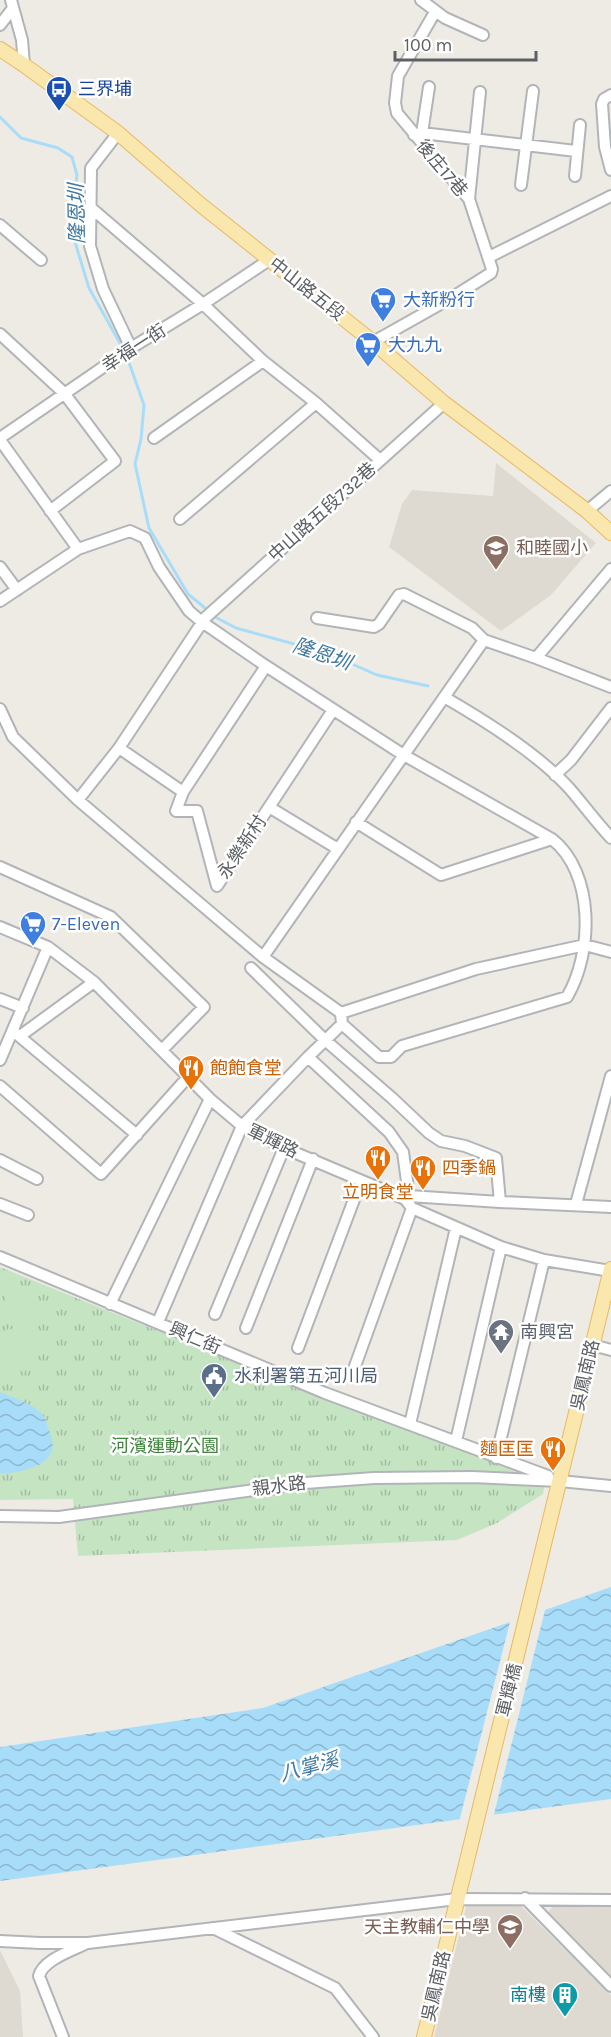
<svg xmlns="http://www.w3.org/2000/svg" width="611" height="2037" font-family="Karla,'Noto Sans TC',sans-serif">
<style>
.education{fill:#dedad2}
.park{fill:url(#park-tufts)}
.pitch{fill:#c5e4c2}
.water{fill:url(#water-waves)}
.pier{fill:#eeebe4}
.lines{fill:none;stroke-linecap:round;stroke-linejoin:round}
.stream{stroke:#a8ddfa;stroke-width:3}
.minor-casing{stroke:#b2b5b8;stroke-width:14}
.major-casing{stroke:#e9b862;stroke-width:16}
.minor{stroke:#fff;stroke-width:10}
.major{stroke:#fae7ad;stroke-width:14}
.labels{text-anchor:middle;dominant-baseline:central;stroke-width:5;stroke-linejoin:round;paint-order:stroke}
.transit-label{font-size:18px;fill:#164399;stroke:#fff;text-anchor:start}
.street-label{font-size:18px;fill:#5c6064;stroke:#fff}
.shop-label{font-size:18px;fill:#366cbe;stroke:#fff;text-anchor:start}
.education-label{font-size:18px;fill:#785e54;stroke:#fff;text-anchor:start}
.food-label{font-size:18px;fill:#c56008;stroke:#fff;text-anchor:start}
.worship-label{font-size:18px;fill:#5b616d;stroke:#fff;text-anchor:start}
.service-label{font-size:18px;fill:#4e5e75;stroke:#fff;text-anchor:start}
.park-label{font-size:18px;fill:#3d853a;stroke:#fff}
.culture-label{font-size:18px;fill:#0d838f;stroke:#fff;text-anchor:end}
.water-label{font-size:20px;font-style:italic;fill:#427aa3;stroke:#fff}
</style>
<defs>
<pattern id="park-tufts" width="24" height="20" patternUnits="userSpaceOnUse" patternTransform="scale(1.5)"><rect width="24" height="20" fill="#c5e4c2"/><path d="M3 7l-1-3M5 7V3M7 7l1-3M15 17l-1-3M17 17v-4M19 17l1-3" fill="none" stroke="#a3bca1"/></pattern>
<pattern id="water-waves" width="16" height="10" patternUnits="userSpaceOnUse" patternTransform="scale(1.5)"><rect width="16" height="10" fill="#a8ddfa"/><path d="M0 5q4-4 8 0t8 0" fill="none" stroke="#8cb7ce"/></pattern>
</defs>
<rect width="100%" height="100%" fill="#eeebe4"/>
<path class="education" d="M496,463L596,543L551,595L501,631L389,547L402,504L412,490L493,496Z
M556,1902L611,1907V1981L546,1915Z
M467,1903L520,1905L611,1995V2037H434Z
M0,1950L20,1991L23,2037H0Z"/>
<path class="park" d="M0,1267L138,1323L546,1478L543,1494L497,1523L457,1540L78,1556L73,1499L0,1500Z"/>
<path class="pitch" d="M8,1290L37,1302L27,1327L0,1317Z
M8,1328L39,1341L25,1372L0,1361V1346Z"/>
<path class="water" d="M0,1392C14,1398 32,1403 42,1414C46,1418 47,1425 49,1431C65,1465 24,1472 0,1474Z
M611,1587V1799L0,1881V1747L263,1708Z"/>
<path class="pier" d="M546,1606L493,1818L459,1822L511,1618Z"/>
<g class="lines">
<path class="stream" d="M0,117L21,138L58,148L72,157L77,175L73,208L75,242L89,288L121,345
M126,354L144,405L141,439L135,464L149,528L188,594L205,608
M217,618L236,628L327,653L377,675L428,686"/>
<g class="minor-casing">
<path id="minor" d="M11,0L22,40L24,65
M421,0L445,18L483,35
M0,25L13,8
M611,95L604,99L602,104L605,147L611,170
M118,133L91,168L90,246L103,289L131,348
M422,133L429,87
M414,135L422,133L576,151
M575,176L580,125
M521,185L533,91
M469,199L480,92
M90,207L203,304L263,361L316,403L380,460
M0,225L41,260
M489,257L611,196
M0,334L64,393L115,461L50,511
M373,342L453,297L491,273L492,269L469,199L397,113L395,103L398,76L435,12
M0,438L131,348L203,304L269,260
M154,438L263,361
M0,440L78,549L0,601
M587,511L611,491
M180,519L316,403
M0,567L17,590
M317,618L374,627L379,624L399,595L404,594L472,628L484,640L536,658L611,569
M536,658L611,687
M444,697C484,720 538,754 569,788C583,804 596,822 611,838
M0,709L13,737L78,800L263,957L341,1013L342,1024L379,1057H391L402,1046L567,997C593,953 595,873 552,839L402,754L266,666L202,622L189,611L159,567L145,538L130,531L78,549
M119,748L183,792L176,811H197L217,886L333,710
M555,775L571,760L611,708
M183,792L266,666
M78,800L119,748L205,618L444,403
M269,807L338,849
M356,822L441,875L552,839
M0,867L111,917L204,1007L162,1050
M0,927L48,947L94,982L210,1099L242,1126L284,1148L405,1199L409,1196L500,1202L611,1207
M263,957L484,640
M251,968L325,1040L392,1098L429,1133L441,1141L465,1146L496,1158L500,1202
M0,999L23,1008
M341,1013L476,969L585,945L611,952
M13,1031L137,1135
M20,1036L94,982
M308,1057L389,1132L403,1152L409,1196
M0,1060L48,947
M0,1086L101,1174L188,1077
M0,1160L37,1179
M405,1199L412,1208L501,1247L544,1260L611,1271
M0,1204L28,1215
M576,1204L611,1076
M0,1257L325,1393L548,1476
M110,1304L210,1099
M215,1314L284,1148
M158,1322L242,1126L308,1057L342,1024
M246,1328L313,1159
M592,1345L611,1350
M298,1348L361,1181
M354,1369L412,1208
M410,1424L456,1228
M456,1441L501,1247
M496,1458L544,1260
M0,1516L59,1517L305,1483L374,1478L472,1477L560,1481L611,1486
M525,1898L611,1986
M213,1928L335,1988L373,2037
M0,1941L40,1943H88L457,1899L611,1900
M63,2037L39,1976C43,1960 71,1951 85,1944"/>
</g>
<g class="major-casing">
<path id="major" d="M0,49L24,65L118,133L201,205L373,342L444,403L587,511L611,533
M424,2037L611,1269"/>
</g>
<use href="#minor" class="minor"/>
<use href="#major" class="major"/>
</g>
<defs>
<g id="bus-pin" transform="scale(1.35)"><path d="M0 17L-7.5 6A9.5 9.5 0 1 1 7.5 6Z" fill="#1a4fb4" stroke="#fff"/><path d="M-5-6H5V4H4V6H2V4H-2V6H-4V4H-5ZM-3.5-4V0h7V-4ZM-3.5 1.2v1.5H-2V1.2ZM2 1.2v1.5H3.5V1.2Z" fill="#fff"/></g>
<g id="supermarket-pin" transform="scale(1.35)"><path d="M0 17L-7.5 6A9.5 9.5 0 1 1 7.5 6Z" fill="#3f7fe0" stroke="#fff"/><path d="M-6-5.5h2.5l.6 2H6L4.5 2H-2.5L-4.4-4H-6ZM-1.5 3.2a1.3 1.3 0 1 0 .1 0ZM3 3.2a1.3 1.3 0 1 0 .1 0Z" fill="#fff"/></g>
<g id="school-pin" transform="scale(1.35)"><path d="M0 17L-7.5 6A9.5 9.5 0 1 1 7.5 6Z" fill="#8d6e63" stroke="#fff"/><path d="M0-5L7-2L0 1L-7-2ZM-4 1L0 2.5L4 1V4Q0 6-4 4Z" fill="#fff"/></g>
<g id="restaurant-pin" transform="scale(1.35)"><path d="M0 17L-7.5 6A9.5 9.5 0 1 1 7.5 6Z" fill="#e8710a" stroke="#fff"/><path d="M-5-6h1v4h1v-4h1v4h1v-4h1v5L-1.5 .5V6h-2V.5L-5-1ZM5-6V6H3V1.5H1.5Q1.5-4 5-6Z" fill="#fff"/></g>
<g id="temple-pin" transform="scale(1.35)"><path d="M0 17L-7.5 6A9.5 9.5 0 1 1 7.5 6Z" fill="#6b7280" stroke="#fff"/><path d="M0-6L5-2H3V0L6.5 2.5H4V6H1.5V3h-3V6H-4V2.5H-6.5L-3 0V-2H-5Z" fill="#fff"/></g>
<g id="civic-pin" transform="scale(1.35)"><path d="M0 17L-7.5 6A9.5 9.5 0 1 1 7.5 6Z" fill="#5c6f8a" stroke="#fff"/><path d="M-.6-6.5H3V-4.5H.6V-3L4-1V1h2V6H-6V1h2V-1L-.6-3ZM-1.2 2.5V6h2.4V2.5Z" fill="#fff"/></g>
<g id="building-pin" transform="scale(1.35)"><path d="M0 17L-7.5 6A9.5 9.5 0 1 1 7.5 6Z" fill="#0f9aa8" stroke="#fff"/><path d="M-4-6H4V6H1V3H-1V6H-4ZM-2.5-4.3h1.7v1.8h-1.7ZM.8-4.3h1.7v1.8H.8ZM-2.5-1h1.7V.8h-1.7ZM.8-1h1.7V.8H.8Z" fill="#fff"/></g>
</defs>
<g fill-rule="evenodd">
<use href="#bus-pin" x="59" y="89"/>
<use href="#supermarket-pin" x="383" y="300"/>
<use href="#supermarket-pin" x="368" y="345"/>
<use href="#school-pin" x="496" y="548"/>
<use href="#supermarket-pin" x="33" y="924"/>
<use href="#restaurant-pin" x="191" y="1068"/>
<use href="#restaurant-pin" x="378" y="1158"/>
<use href="#restaurant-pin" x="423" y="1168"/>
<use href="#temple-pin" x="501" y="1332"/>
<use href="#civic-pin" x="214" y="1376"/>
<use href="#restaurant-pin" x="553" y="1449"/>
<use href="#school-pin" x="510" y="1927"/>
<use href="#building-pin" x="565" y="1995"/>
</g>
<g class="labels">
<g class="transit-label">
<text x="78" y="89">三界埔</text>
</g>
<g class="street-label">
<text transform="translate(442 168) rotate(50)">後庄17巷</text>
<text transform="translate(307 289) rotate(38)">中山路五段</text>
<text transform="translate(134 348) rotate(-33)">幸福一街</text>
<text transform="translate(322 512) rotate(-42)">中山路五段732巷</text>
<text transform="translate(242 847) rotate(-56)">永樂新村</text>
<text transform="translate(273 1141) rotate(26)">軍輝路</text>
<text transform="translate(195 1338) rotate(23)">興仁街</text>
<text transform="translate(585 1375) rotate(-77)">吳鳳南路</text>
<text transform="translate(279 1486) rotate(-7)">親水路</text>
<text transform="translate(509 1690) rotate(-76)">軍輝橋</text>
<text transform="translate(436 1986) rotate(-77)">吳鳳南路</text>
</g>
<g class="shop-label">
<text x="403" y="300">大新粉行</text>
<text x="388" y="345">大九九</text>
<text x="52" y="924">7-Eleven</text>
</g>
<g class="education-label">
<text x="516" y="548">和睦國小</text>
<text x="490" y="1927" text-anchor="end">天主教輔仁中學</text>
</g>
<g class="food-label">
<text x="210" y="1068">飽飽食堂</text>
<text x="442" y="1168">四季鍋</text>
<text x="378" y="1192" text-anchor="middle">立明食堂</text>
<text x="534" y="1449" text-anchor="end">麵匡匡</text>
</g>
<g class="worship-label">
<text x="520" y="1332">南興宮</text>
</g>
<g class="service-label">
<text x="234" y="1376">水利署第五河川局</text>
</g>
<g class="park-label">
<text x="165" y="1446">河濱運動公園</text>
</g>
<g class="culture-label">
<text x="546" y="1995">南樓</text>
</g>
<g class="water-label">
<text transform="translate(77 214) rotate(-91)">隆恩圳</text>
<text transform="translate(322 654) rotate(19)">隆恩圳</text>
<text transform="translate(309 1767) rotate(-15)">八掌溪</text>
</g>
</g>
<path d="M395 51v9h141v-9" fill="none" stroke="#5c6064" stroke-width="3"/>
<text x="404" y="51" font-size="18" fill="#5c6064" stroke="#ffffff" stroke-width="4.5" paint-order="stroke">100 m</text>
</svg>
